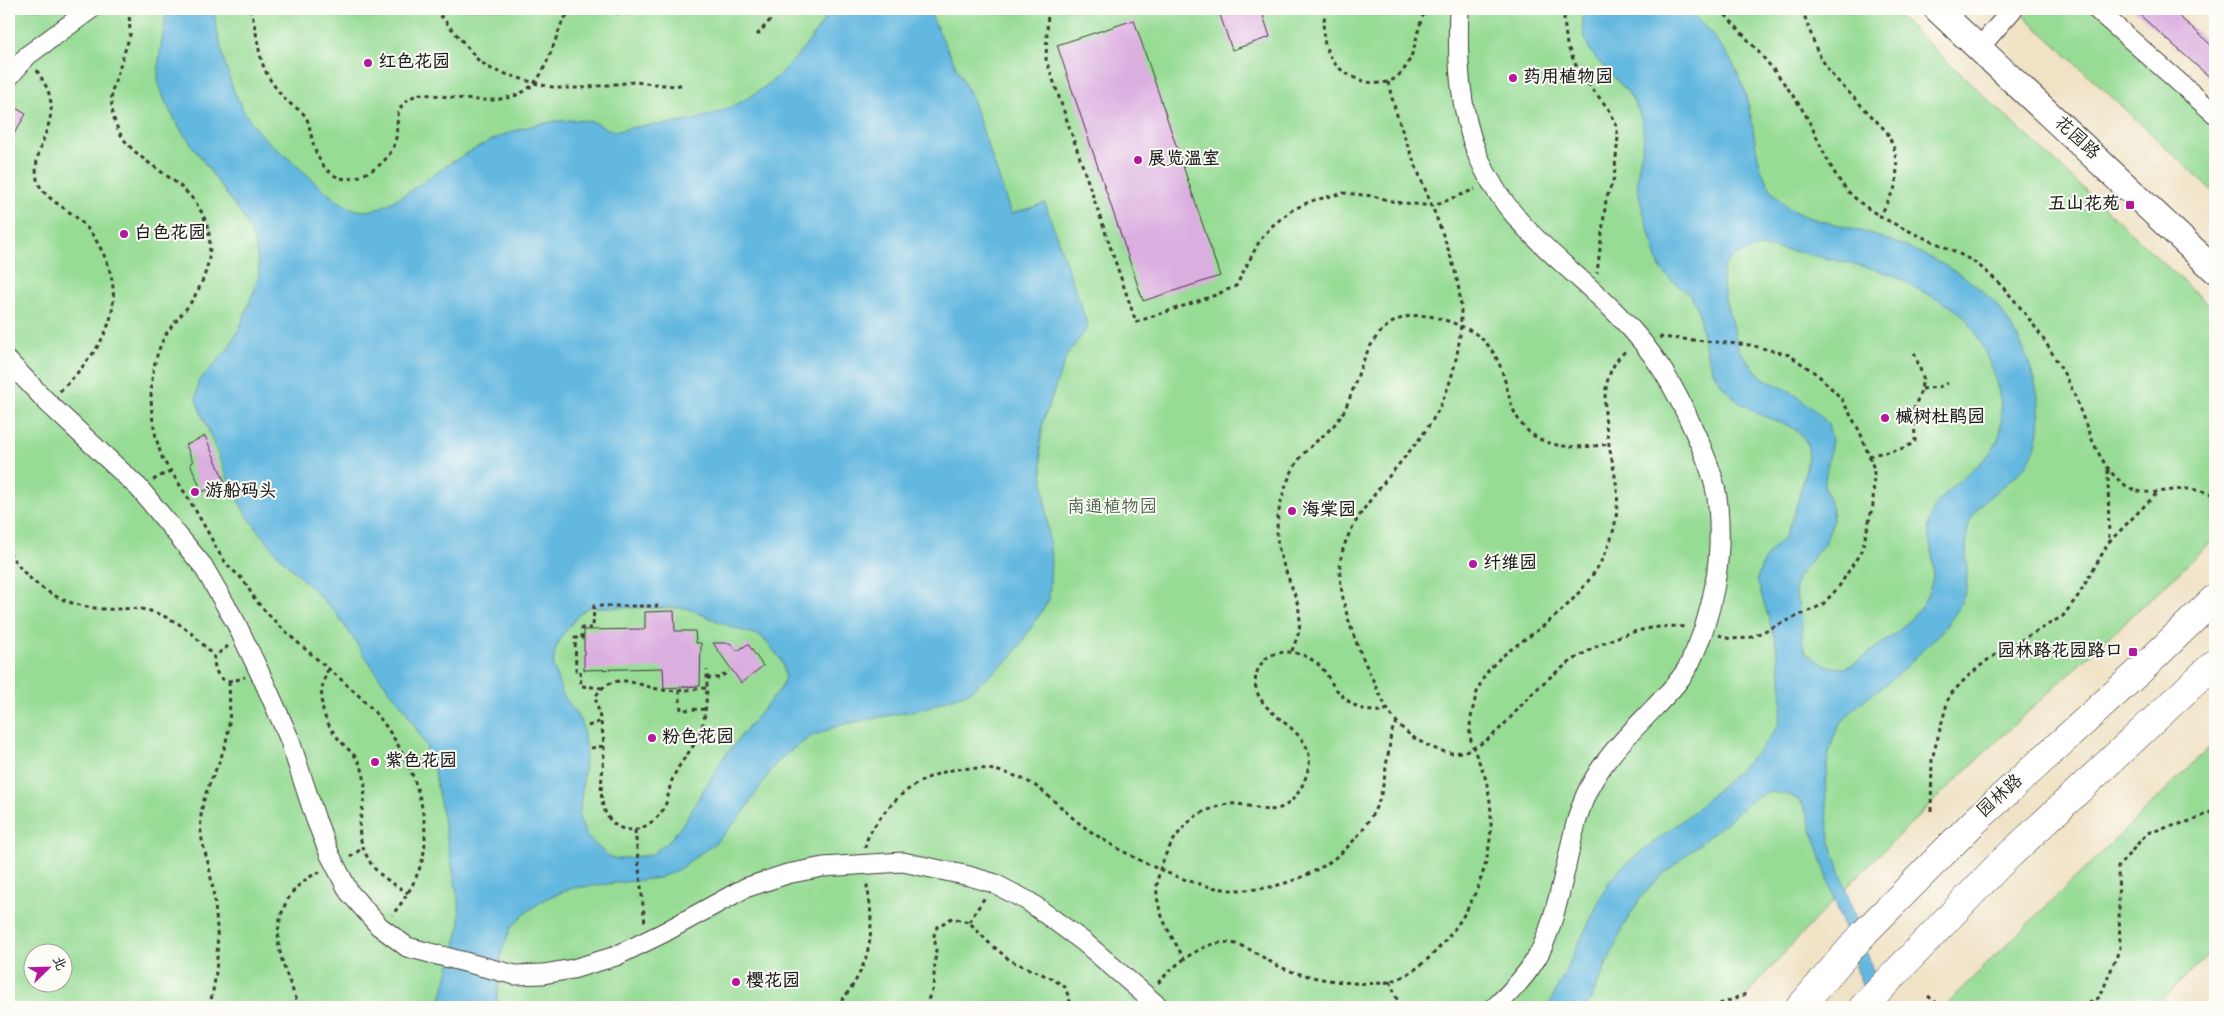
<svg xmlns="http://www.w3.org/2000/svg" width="2224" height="1016" font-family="'Gochi Hand','LXGW WenKai TC',sans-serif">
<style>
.green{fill:#97dc95;stroke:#5a7c58;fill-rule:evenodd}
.water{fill:#64b8e0;stroke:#406a7e;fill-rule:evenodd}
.building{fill:#dbaee0}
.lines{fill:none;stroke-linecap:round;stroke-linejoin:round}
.street-casing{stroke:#3c3a35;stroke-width:21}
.secondary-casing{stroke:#3c3a35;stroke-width:28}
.primary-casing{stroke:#3c3a35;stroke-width:29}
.path{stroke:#3c3a35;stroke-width:3;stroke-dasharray:4 4;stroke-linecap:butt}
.street{stroke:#fff;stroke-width:19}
.secondary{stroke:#fff;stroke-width:26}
.primary{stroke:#fff;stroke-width:28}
.poi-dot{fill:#b5179e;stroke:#fdfcf7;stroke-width:2}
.labels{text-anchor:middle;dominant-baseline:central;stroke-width:4;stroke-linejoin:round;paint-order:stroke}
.poi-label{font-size:18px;font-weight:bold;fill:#1c1c1c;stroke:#fdfcf7;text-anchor:start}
.street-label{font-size:18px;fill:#1c1c1c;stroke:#fdfcf7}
.park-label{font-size:18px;fill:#475f46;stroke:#fdfcf7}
</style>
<rect width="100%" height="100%" fill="#fdfcf7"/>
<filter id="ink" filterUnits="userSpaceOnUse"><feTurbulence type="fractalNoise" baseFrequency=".02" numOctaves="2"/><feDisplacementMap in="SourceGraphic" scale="10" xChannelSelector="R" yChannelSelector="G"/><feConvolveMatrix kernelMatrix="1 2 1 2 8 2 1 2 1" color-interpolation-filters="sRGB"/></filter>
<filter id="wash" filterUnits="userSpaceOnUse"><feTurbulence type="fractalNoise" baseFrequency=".0096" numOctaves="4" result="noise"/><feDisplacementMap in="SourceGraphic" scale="20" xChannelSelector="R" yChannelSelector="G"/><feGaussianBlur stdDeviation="1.12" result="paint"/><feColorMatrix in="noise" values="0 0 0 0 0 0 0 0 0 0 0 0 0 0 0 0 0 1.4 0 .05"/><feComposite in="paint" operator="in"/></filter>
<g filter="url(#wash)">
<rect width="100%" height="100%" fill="#f0e2c5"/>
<path class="green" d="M9,9H1891L2215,311V539C2111,636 2005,731 1903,831C1846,888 1788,945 1737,1007H9ZM32,954H62V984H32Z
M2017,9H2105L2215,112V193Z
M2215,742V948L2155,1007H1943Z"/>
<path class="water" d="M167,9H213C222,54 230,103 264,138C277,150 292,160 304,172C320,186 342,210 364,211C385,213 433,174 452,162C471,151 495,137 517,130C538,123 566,118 588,121C599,122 607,132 619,131C624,130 629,128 634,127C650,125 667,125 683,122C754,108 794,69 831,9H928L972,99L1011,214L1045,203L1088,327L1067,355L1043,421L1040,447L1051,559L1049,600L1012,657L969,692L922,709L840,725L810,737L786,754L774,766L741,816L715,843L679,869L659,878L573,888L547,898L528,911L511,928L502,950L496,1007H439L460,926L459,904L433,765L425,744L404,708L380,678L336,613L278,555L247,516L233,491L196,400L198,382L228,349L241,325L259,277L258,261L254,241L245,220L179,127L165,101L158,81L159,59ZM589,607L686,608L734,628L761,636L780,658L783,665L785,677L781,688L726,754L682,825L670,840L651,855L617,859L608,856L587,837L579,818L586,751L582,723L562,693L553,666L555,650L563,634L580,613Z
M1584,9H1687C1718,39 1738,61 1748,104C1757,139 1754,174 1781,201C1800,220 1823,220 1846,227C1894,240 1952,262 1988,296C2024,330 2058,417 2028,462C2014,483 1986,493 1973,515C1958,541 1974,574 1962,601C1954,619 1939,634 1925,648C1916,657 1907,666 1897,675C1878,691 1849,707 1837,730C1821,761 1825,811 1831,844L1885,1007H1869L1807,814L1801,802L1789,795L1771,792L1756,797L1661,876L1641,897L1624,925L1591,999L1585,1007H1548L1608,883L1620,869L1694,811L1753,757L1771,736L1779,723L1782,702L1781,676L1775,639L1757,580C1760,570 1763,560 1769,552C1773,547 1779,544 1783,539C1792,526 1810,464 1808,449C1804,423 1768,421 1751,410C1740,403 1730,395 1722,385C1708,367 1705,348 1701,326C1700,320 1699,313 1697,307C1691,290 1671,284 1661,269C1657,262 1639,198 1638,189C1634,157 1653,145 1637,108C1620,70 1574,60 1584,9ZM1758,247C1781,248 1802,253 1825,258C1846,263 1867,266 1887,273C1901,278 1914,287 1927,294C1938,300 1950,305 1960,313C1975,325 1989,360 1995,379C2001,397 2005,423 1997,442C1986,466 1948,482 1933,510C1921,534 1938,557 1932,581C1925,614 1895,634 1869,653C1861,659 1851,668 1840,668C1827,668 1816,660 1806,653L1802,640V621L1795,591L1797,578L1825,542L1833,521L1832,509L1824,486L1832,440L1828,424L1816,411L1790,391L1763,379L1739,350L1725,299L1722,278L1724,265L1735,256Z"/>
<g id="blocks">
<path class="building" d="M1218,9H1261L1270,37L1232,50Z
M2133,9H2170L2194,29L2215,49V82Z
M1134,20L1220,276L1143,301L1057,45Z
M9,104L26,114L9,142Z
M205,436L225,482L202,492L190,463L193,462L186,445Z
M674,611L675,631H695L696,643H701L700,686L664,688L663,668L584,670V630L645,629V612Z
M713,643H730L737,651L748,644L763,666L741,683Z"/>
</g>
</g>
<g filter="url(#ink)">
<use href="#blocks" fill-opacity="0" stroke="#3c3a35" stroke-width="1"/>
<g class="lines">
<g class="street-casing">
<path id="street" d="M1459,9C1457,58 1459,110 1478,156C1508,228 1567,262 1618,315C1655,352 1675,387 1696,435C1706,457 1716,481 1718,506C1723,560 1713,615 1690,663C1682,680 1666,695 1654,708C1633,730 1610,752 1594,779C1578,805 1573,836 1566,866C1560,893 1550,937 1536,959C1525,977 1510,993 1495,1007
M2096,9L2215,114
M1979,48L2013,9
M9,77L28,55L91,9
M9,362L48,403L139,488L203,566L236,623L266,686L289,738L316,820L330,855L349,892L379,926L407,947L515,975L543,974L573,969L616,956L663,933L745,888L787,874L823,867L903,862L969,876L993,883L1028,901L1084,942L1159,1007"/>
</g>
<g class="secondary-casing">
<path id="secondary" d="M1937,9L2215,270"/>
</g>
<g class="primary-casing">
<path id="primary" d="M1800,1007L1865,932L1972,824L2144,667L2215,598
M1863,1007L2001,863L2215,663"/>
</g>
<path class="path" d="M129,9L130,35L112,91C105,171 196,163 209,234C213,259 203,285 189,305C181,316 170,326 164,338C145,376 149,422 163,460C178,481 192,504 205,527C212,539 218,553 226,563C230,569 237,573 242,579C249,587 252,597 259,604C292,643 335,670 370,707C401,740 425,791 425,837C426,865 409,895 392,915
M250,9C259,33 256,59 271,81C276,88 282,97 288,102C294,107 301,110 306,117C310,125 311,137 314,146C320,168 337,186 360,176C374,170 384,164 392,150C404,127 386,105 420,94C458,96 517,115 541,74C550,57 556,38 563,20L569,13L577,9L628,14L656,9
M435,9L479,61L493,70L538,84L557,88H581L634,82L675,86L685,84
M1048,9L1046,59L1136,322L1213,296L1236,286L1260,240L1272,226L1292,210L1311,201L1343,193L1373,196L1395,202L1433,206L1475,189
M1327,9C1321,25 1322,45 1332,60C1344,78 1381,93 1399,75C1417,58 1415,30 1426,9
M1565,9L1564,20L1567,45L1579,72L1610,111L1616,125L1618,137L1614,178L1606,200L1597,273
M1720,9C1750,42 1782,76 1805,114C1821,142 1830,176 1855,198C1886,226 1931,238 1967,258C1997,274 2028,316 2046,343C2055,358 2065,374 2072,389C2085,420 2098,471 2130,488C2147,497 2168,489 2186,489C2195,489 2206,492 2215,495
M1802,9L1817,51L1830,73L1887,132L1894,148L1897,167L1896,185L1880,217
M757,35L780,9
M37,70C41,78 47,86 49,94C59,124 31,149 37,179C41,197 65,207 77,218C91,230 100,245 107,262C127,317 97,354 59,392
M1388,82C1399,131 1421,177 1439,224C1450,254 1461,282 1461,315C1461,350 1450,394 1430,424C1405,463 1340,521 1340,568C1340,613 1362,657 1381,697C1394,723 1408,738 1436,749C1441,750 1446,753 1451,753C1485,753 1508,719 1529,697C1568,656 1629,621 1686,627
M1659,337L1750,345L1789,355L1818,375L1841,398L1860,432L1874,469L1873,505L1862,550L1838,588L1822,605L1749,638L1730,639L1719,635
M1922,389L1939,387L1948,383
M1869,456C1883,451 1904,452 1915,441L1914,409L1921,390L1923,377L1913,349
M2108,470L2109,542
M153,480L170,471
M9,552C30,587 63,606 104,609C120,610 137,606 153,612C182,622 194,634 214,657
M228,646L214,657C214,678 224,686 245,677
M1292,651C1294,644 1298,637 1299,630C1305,598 1276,566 1277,531C1277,506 1288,470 1306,451C1318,439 1332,430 1341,416C1359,387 1361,337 1397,320C1413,313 1429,315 1445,320C1461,326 1476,331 1487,344C1502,361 1505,383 1511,403C1525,448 1567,451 1608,444
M328,669C315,699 322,722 344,745C351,752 359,759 362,769C368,788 363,803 360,822C357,838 367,863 380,874C388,881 399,887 408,893
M707,678H719L729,671
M602,688L581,686L580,670H576L575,638H582V628H593L594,606H658
M706,688C693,689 677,692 663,690C636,686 615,668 595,697C599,713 603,729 604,746C605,768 595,798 608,817C624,841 654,828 665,806C669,796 669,785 674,776C681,759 697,746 702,727C707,709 707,689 707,670
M679,690L681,710L706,709
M588,726L601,721
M591,748L604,746
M1931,811L1932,759L1949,696L1967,677L1990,658L2063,616L2078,596L2109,542L2157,493
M635,830L645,924
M865,848C867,835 873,828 880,818C916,769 972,755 1027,781C1047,791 1065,813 1083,826C1120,853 1189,889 1235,890C1264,891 1293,883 1318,869C1344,855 1366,830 1378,803C1384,788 1385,771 1388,755C1391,743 1388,733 1397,723
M350,857L364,847
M969,922L985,897
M1185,960C1175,942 1162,923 1158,902C1152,874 1170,839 1190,821C1199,812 1213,808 1224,805C1242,800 1260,813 1277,809C1295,805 1306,782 1309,765C1315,725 1248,716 1256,675C1258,668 1262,661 1268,657C1285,647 1306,653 1320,666C1325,671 1329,679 1333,685C1345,702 1366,717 1388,709
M1390,981L1400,1007
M1158,983C1172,967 1197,946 1219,943C1244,939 1262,960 1283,968C1307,979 1371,989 1395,980C1415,973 1436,953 1449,936C1484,893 1501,832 1485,777C1481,764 1472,749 1470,735C1469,724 1473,707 1476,696C1485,660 1520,645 1547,623C1575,601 1604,567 1613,532C1617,517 1619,498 1616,482C1610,443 1589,380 1627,350
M1928,996L1942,1007
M209,1007C222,962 218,917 210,872C206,851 199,841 201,816C203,791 216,773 224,749C231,726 230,705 229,681
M299,1007C293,989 284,971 280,952C273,919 288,884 320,872
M836,1007C871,968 877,932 866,881
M841,1007L844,999
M925,1007L933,988L936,949L934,935L937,927L952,918L969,922L988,942L1011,961L1051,978L1065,987L1072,1007
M1712,1007L1749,993
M2082,1007L2100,997L2120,948L2118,867L2147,833L2194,820L2215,810"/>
<use href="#street" class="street"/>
<use href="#secondary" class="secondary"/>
<use href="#primary" class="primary"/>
</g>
</g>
<g class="poi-dot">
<circle cx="368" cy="63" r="5"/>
<circle cx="1513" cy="78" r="5"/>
<circle cx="1138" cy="160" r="5"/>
<rect x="2125" y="200" width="10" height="10" rx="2.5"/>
<circle cx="124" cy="234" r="5"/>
<circle cx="1885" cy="418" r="5"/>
<circle cx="195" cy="492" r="5"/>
<circle cx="1292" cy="511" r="5"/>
<circle cx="1473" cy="564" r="5"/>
<rect x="2128" y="647" width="10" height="10" rx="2.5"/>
<circle cx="652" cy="738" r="5"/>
<circle cx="375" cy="762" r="5"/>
<circle cx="736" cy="982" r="5"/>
</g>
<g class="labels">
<g class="poi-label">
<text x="378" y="63">红色花园</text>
<text x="1523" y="78">药用植物园</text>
<text x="1148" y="160">展览温室</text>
<text x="2120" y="205" text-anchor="end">五山花苑</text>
<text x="134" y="234">白色花园</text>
<text x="1895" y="418">槭树杜鹃园</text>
<text x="205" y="492">游船码头</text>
<text x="1302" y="511">海棠园</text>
<text x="1483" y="564">纤维园</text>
<text x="2123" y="652" text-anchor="end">园林路花园路口</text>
<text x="662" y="738">粉色花园</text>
<text x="385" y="762">紫色花园</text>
<text x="746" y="982">樱花园</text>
</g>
<g class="street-label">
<text transform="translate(2076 139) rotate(43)">花园路</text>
<text transform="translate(2001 797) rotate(-42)">园林路</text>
</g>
<g class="park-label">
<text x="1112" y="508">南通植物园</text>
</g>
</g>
<rect width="2224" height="1016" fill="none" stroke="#fdfcf7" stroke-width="30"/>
<g transform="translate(48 968) rotate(67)"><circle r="24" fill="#fdfcf7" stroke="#a3a29f"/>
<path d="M0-4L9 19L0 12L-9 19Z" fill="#b5179e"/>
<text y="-8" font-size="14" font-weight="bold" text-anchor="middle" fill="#1c1c1c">北</text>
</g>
</svg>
